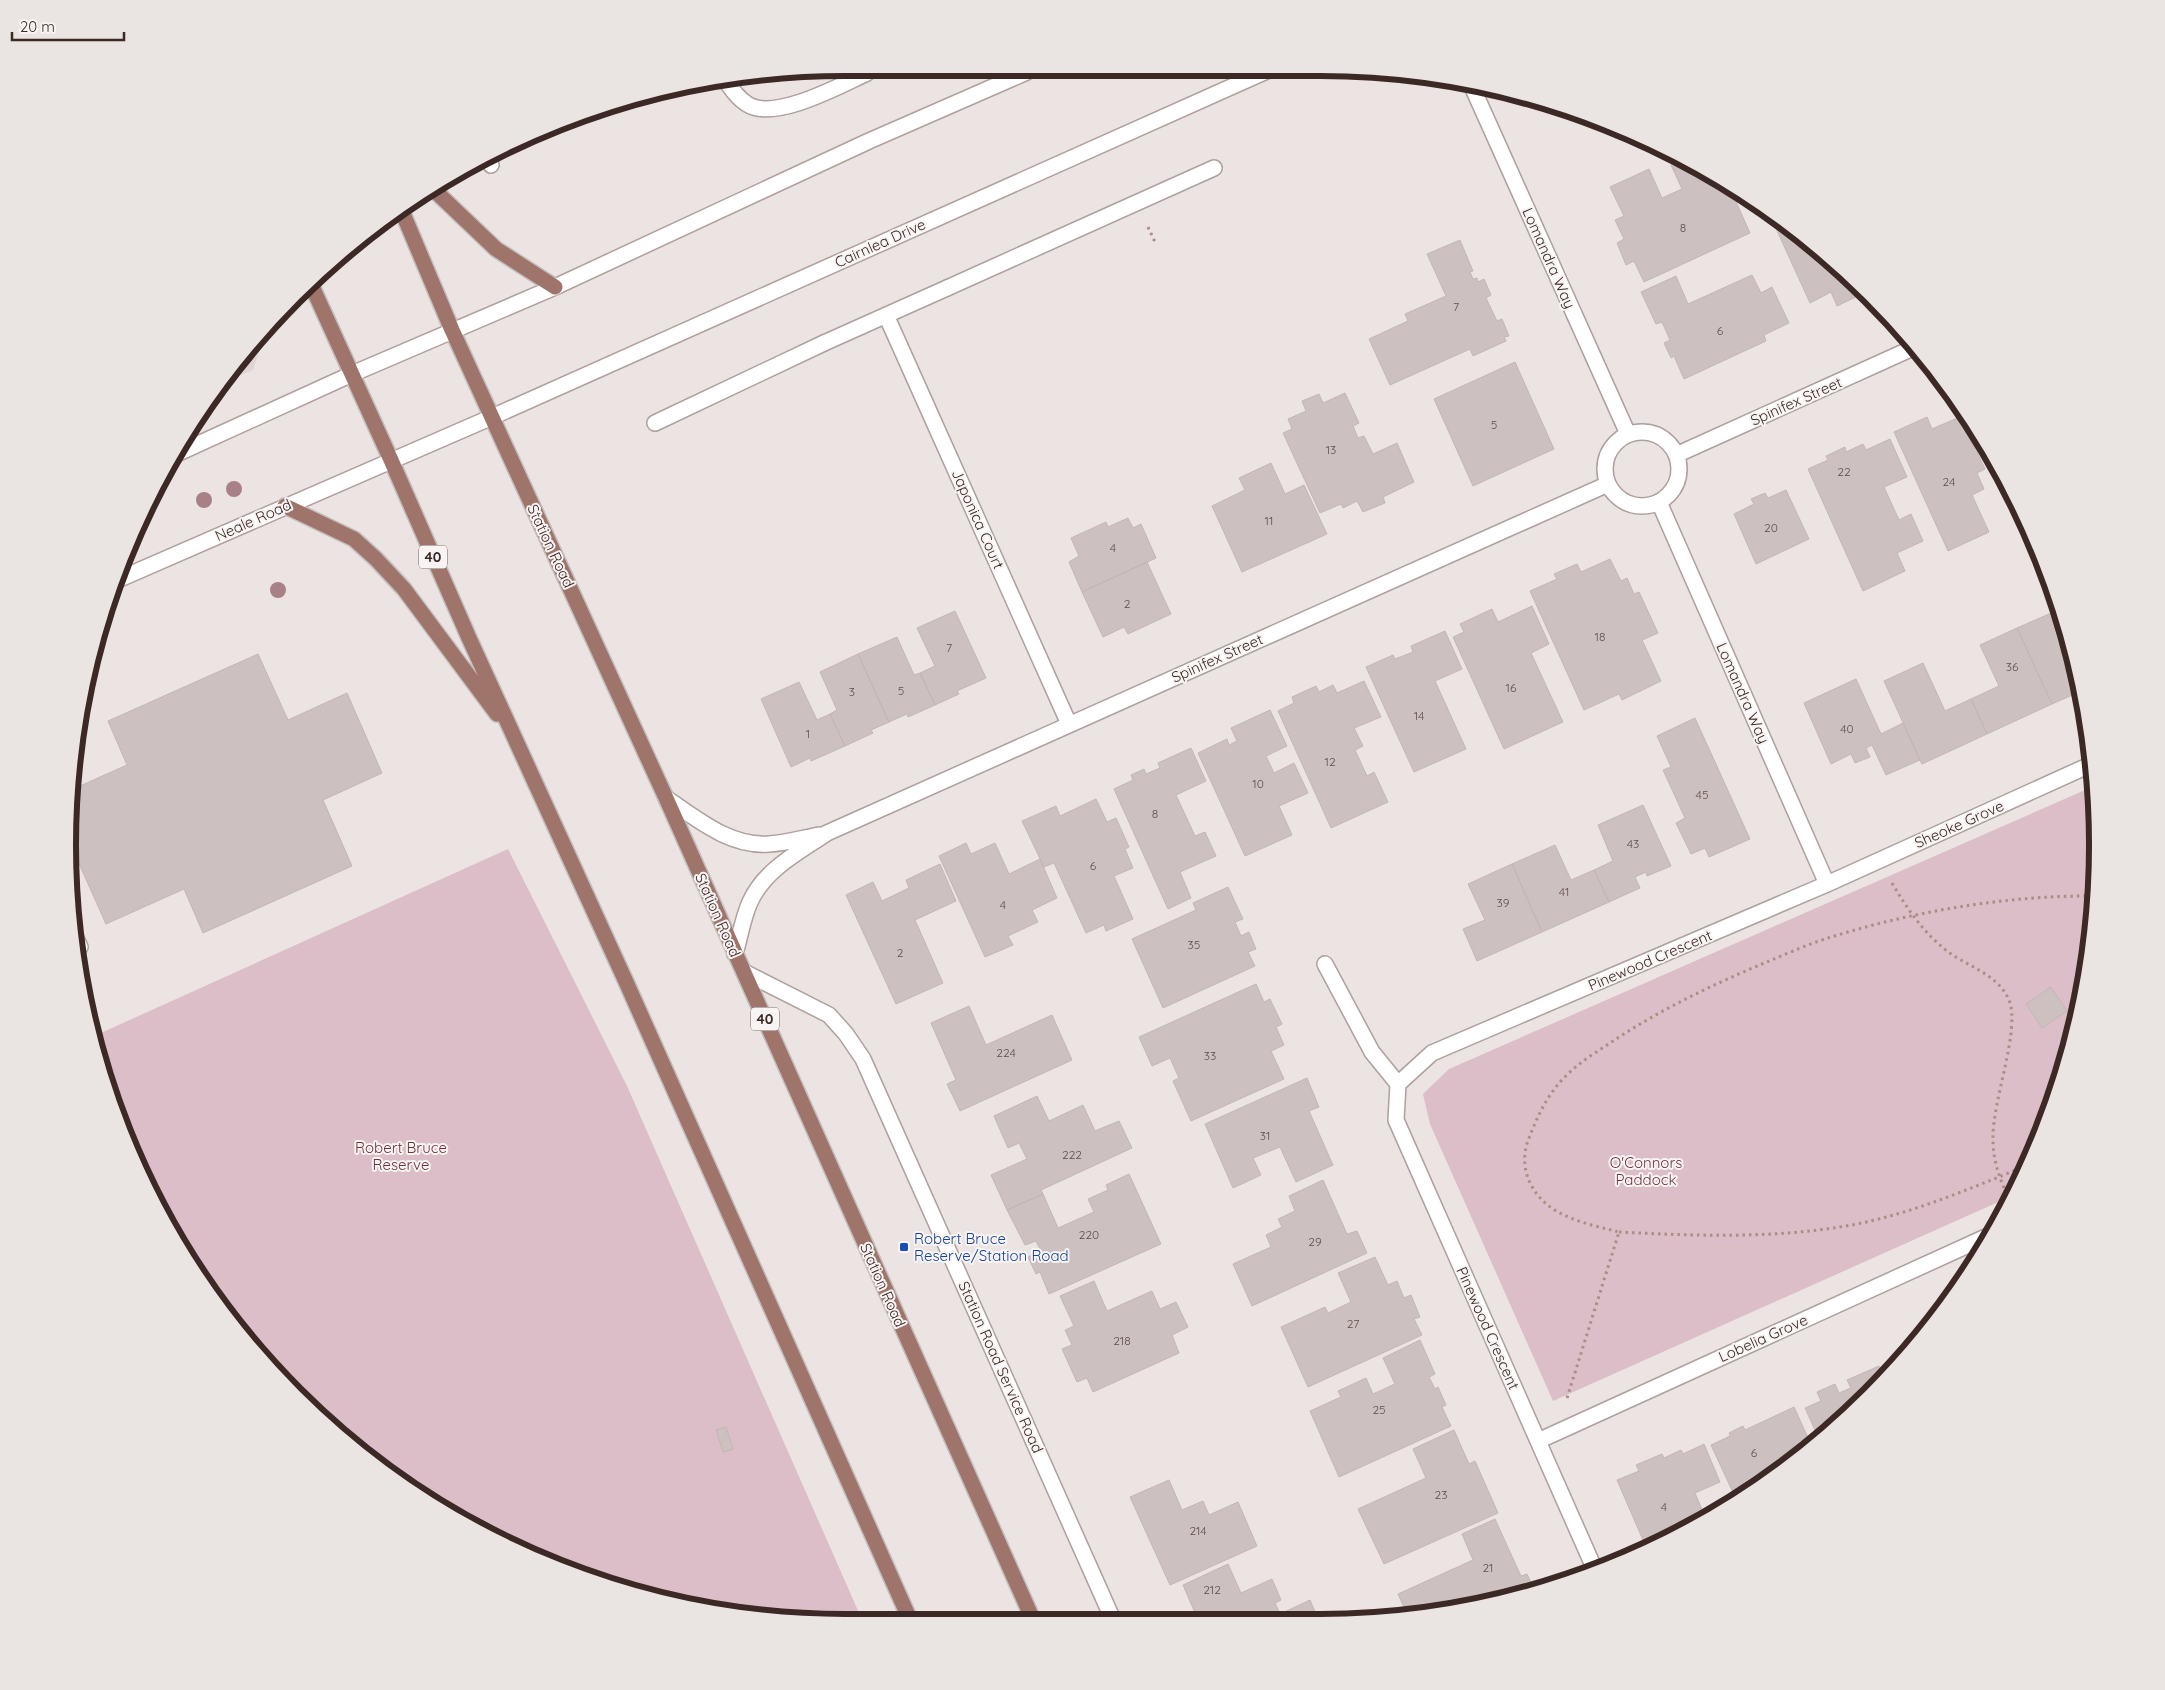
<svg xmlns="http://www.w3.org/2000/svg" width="2165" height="1690" font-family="Quicksand,sans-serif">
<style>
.built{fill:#e0d4d5}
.green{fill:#dbbec7}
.building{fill:#ccc0c0;stroke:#c5b6b6}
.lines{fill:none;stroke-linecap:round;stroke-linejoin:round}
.lane-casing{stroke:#ada09e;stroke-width:18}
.street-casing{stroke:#ada09e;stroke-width:18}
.secondary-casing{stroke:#b19f9d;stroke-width:18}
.primary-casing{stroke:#c4bebd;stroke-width:18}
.path{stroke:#ad8b86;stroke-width:3;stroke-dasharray:2.5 4;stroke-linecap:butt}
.lane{stroke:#fff;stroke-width:15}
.street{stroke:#fff;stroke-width:15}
.secondary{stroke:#fff;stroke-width:15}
.primary{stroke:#9e746b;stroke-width:15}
.tree{fill:#a88187}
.transit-dot{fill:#1a4fb4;stroke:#f9f4f4;stroke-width:2}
.labels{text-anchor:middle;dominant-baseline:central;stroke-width:4;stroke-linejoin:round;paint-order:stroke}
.number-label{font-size:12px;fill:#604e4b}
.shield{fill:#f9f4f4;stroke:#756562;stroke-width:1}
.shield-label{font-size:14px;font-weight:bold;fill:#3c2824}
.street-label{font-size:15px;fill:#3c2824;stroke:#f9f4f4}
.park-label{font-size:15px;fill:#70313c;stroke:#f9f4f4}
.transit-label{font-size:15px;fill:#164399;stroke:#f9f4f4;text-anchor:start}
.rim{fill:none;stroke:#3c2824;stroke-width:6}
</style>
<rect width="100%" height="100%" fill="#ece3e3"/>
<path class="built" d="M267,327L253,370L220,384L228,372Z"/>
<path class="green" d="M2092,787L2096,896L2071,1046L2014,1195L1553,1401L1430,1124L1423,1094L1449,1069Z
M508,849L627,1086L863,1622H845L694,1608L547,1563L413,1491L295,1395L228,1319L172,1234L127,1143L92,1037Z"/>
<path class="building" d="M1683,160L1708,172L1728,184L1750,233L1644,282L1634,261L1626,265L1617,243L1624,239L1615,220L1624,216L1610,187L1649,169L1662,198L1682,189L1671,165Z
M1782,221L1794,228L1860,291L1855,294L1856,297L1837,306L1831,292L1810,303L1774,224Z
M1460,240L1473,271L1470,272L1473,279L1477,278L1478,282L1484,279L1491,295L1486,298L1497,321L1502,319L1509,336L1504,337L1506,341L1473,356L1470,349L1390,385L1369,339L1408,321L1405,314L1446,296L1427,254Z
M1752,275L1761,293L1772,287L1789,323L1764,335L1766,341L1684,379L1674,356L1671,358L1664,343L1670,340L1662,322L1656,324L1641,292L1676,276L1688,304Z
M1515,362L1554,449L1473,486L1434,399Z
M1345,393L1359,423L1353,426L1358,438L1364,436L1373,454L1397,443L1414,482L1383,497L1385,503L1363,512L1357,501L1343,508L1341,504L1320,513L1283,433L1292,429L1288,419L1306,411L1302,401L1319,394L1323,403Z
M1964,415L1987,447L1977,452L1985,469L1977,473L1984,489L1972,495L1989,532L1948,551L1894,432L1927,417L1932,429Z
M1890,439L1907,477L1884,487L1899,520L1911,514L1923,541L1897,553L1905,571L1863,591L1808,469L1828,460L1826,456L1845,447L1846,452L1863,444L1866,450Z
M1271,463L1285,494L1304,485L1327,534L1242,572L1212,506L1245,490L1239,478Z
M1786,490L1809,539L1756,564L1734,514L1754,504L1751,499L1765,493L1768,498Z
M1128,518L1133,528L1141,524L1156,558L1082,592L1069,562L1079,556L1071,538L1106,522L1108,527Z
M1610,559L1621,581L1627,578L1634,594L1639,592L1658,633L1642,640L1661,681L1622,700L1619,694L1584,710L1530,591L1557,579L1554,574L1577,564L1581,572Z
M1147,562L1171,614L1128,634L1124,627L1103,637L1082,592Z
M1532,606L1549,644L1531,653L1563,722L1504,749L1453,637L1464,632L1460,624L1492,609L1498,622Z
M2058,610L2079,692L2052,704L2017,628Z
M955,611L986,678L957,691L959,694L935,705L920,673L935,666L917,628Z
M2017,628L2052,704L1987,734L1971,699L1999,686L1980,645Z
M1445,631L1462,669L1435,681L1466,749L1414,772L1366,667L1393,655L1395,659L1413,652L1411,646Z
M897,637L914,675L920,673L935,705L908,717L907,714L889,722L858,654Z
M258,654L288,720L347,693L382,773L323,800L352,866L203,933L184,889L106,924L68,839L71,790L127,765L108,721Z
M858,654L889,722L871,730L873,733L845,746L830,714L837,710L820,672Z
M1923,663L1945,711L1971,699L1987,734L1922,764L1884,681Z
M1856,679L1881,734L1903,723L1920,760L1886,775L1872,745L1866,748L1870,757L1855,763L1851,754L1831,764L1804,703Z
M1364,681L1381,717L1354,728L1363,746L1355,750L1367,776L1374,772L1388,802L1331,828L1278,711L1294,703L1292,697L1316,686L1319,692L1333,685L1337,693Z
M799,682L817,720L830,714L845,746L811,761L810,758L791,767L761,699Z
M1270,710L1287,746L1266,756L1274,773L1294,763L1308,793L1279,806L1292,835L1245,856L1198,753L1227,739L1229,745L1237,741L1231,728Z
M1695,718L1750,839L1709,857L1705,848L1691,854L1676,823L1685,818L1663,770L1671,767L1657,736Z
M1191,748L1206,781L1176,795L1195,836L1205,832L1216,856L1180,872L1191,898L1168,909L1114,789L1133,780L1131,775L1144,769L1146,774L1160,768L1158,763Z
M1096,799L1107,822L1116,818L1129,847L1125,849L1133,868L1114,876L1133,919L1106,931L1104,925L1086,933L1054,863L1044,867L1022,821L1056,806L1060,816Z
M1643,805L1671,866L1647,876L1646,872L1635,877L1640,888L1609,902L1594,870L1613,861L1598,825Z
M966,843L971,854L995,843L1009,874L1040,859L1057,898L1032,910L1038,922L1008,936L1013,945L985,957L939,856Z
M1555,845L1571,880L1594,870L1609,902L1542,932L1512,864Z
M940,864L956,901L915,920L943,983L896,1004L846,895L873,882L882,901L909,888L906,880Z
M1512,864L1542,932L1477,961L1463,929L1485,920L1468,884Z
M1228,887L1243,919L1235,922L1241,936L1249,932L1256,949L1248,952L1255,966L1163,1008L1132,939L1196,910L1193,903Z
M1256,984L1264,1002L1270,999L1282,1024L1276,1027L1284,1045L1271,1051L1284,1079L1191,1121L1173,1081L1179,1078L1170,1058L1152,1066L1139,1037Z
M2051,987L2067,1011L2042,1028L2026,1004Z
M969,1006L986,1045L1052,1015L1072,1060L960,1111L947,1084L956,1080L931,1023Z
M1307,1078L1319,1107L1309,1111L1333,1165L1296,1182L1280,1147L1253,1158L1261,1175L1233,1188L1205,1124Z
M1037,1096L1049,1121L1083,1105L1095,1131L1119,1121L1132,1148L1041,1190L1043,1194L1007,1210L991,1175L1027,1159L1019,1143L1008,1148L994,1116Z
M1129,1174L1161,1244L1049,1294L1040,1272L1036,1274L1028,1257L1041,1251L1036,1241L1025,1245L1007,1210L1043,1194L1058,1228L1094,1212L1088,1199L1108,1190L1106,1185Z
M1323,1180L1347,1234L1357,1231L1367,1253L1252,1306L1233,1264L1271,1247L1266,1235L1282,1227L1278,1219L1295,1211L1289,1196Z
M1375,1257L1388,1285L1397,1281L1404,1298L1411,1295L1420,1317L1414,1319L1422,1335L1308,1387L1281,1327L1325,1307L1328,1313L1351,1302L1338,1273Z
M1094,1281L1107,1311L1152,1291L1160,1309L1176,1302L1188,1327L1172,1335L1179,1353L1093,1392L1087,1378L1077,1382L1062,1349L1072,1345L1065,1330L1074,1326L1060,1296Z
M1420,1340L1435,1374L1429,1377L1435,1389L1438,1387L1446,1405L1442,1407L1451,1426L1339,1477L1310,1411L1341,1397L1338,1391L1366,1378L1373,1394L1395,1384L1383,1358Z
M1895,1363L1884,1375L1881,1369Z
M1879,1366L1884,1375L1833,1429L1819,1439L1805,1408L1821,1401L1817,1392L1835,1384L1839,1393L1851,1388L1847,1380Z
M1794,1407L1809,1440L1792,1447L1796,1456L1736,1499L1711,1445L1730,1436L1729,1433L1743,1426L1745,1430Z
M726,1427L733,1449L723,1452L716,1430Z
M1454,1430L1469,1464L1475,1461L1498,1513L1384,1564L1358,1509L1426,1478L1413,1449Z
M1704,1444L1720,1482L1695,1493L1706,1519L1646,1547L1617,1480L1639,1471L1636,1465L1662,1454L1664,1458L1681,1450L1683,1454Z
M1169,1480L1182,1510L1203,1501L1209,1515L1238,1502L1257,1546L1170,1585L1130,1497Z
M1495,1519L1521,1576L1527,1574L1535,1591L1472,1608L1408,1616L1398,1594L1473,1560L1462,1534Z
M1228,1564L1241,1593L1272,1579L1281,1600L1275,1603L1280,1614L1310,1600L1319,1621H1211L1206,1611L1196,1615L1183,1585Z"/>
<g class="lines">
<g class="lane-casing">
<path id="lane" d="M947,288L1214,168
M655,423L824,343
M73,932L80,947
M1325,964L1372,1052L1398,1084"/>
</g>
<g class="street-casing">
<path id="street" d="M724,78C730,87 737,98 747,104C774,122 841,85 867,73
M1470,82L1628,434
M487,156L491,165
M886,315L1069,724
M824,343L947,288
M1605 469a37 37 0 1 1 74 0a37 37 0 1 1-74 0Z
M1676,455L1915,347
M1659,502L1827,884
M666,798C697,819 730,847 769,844C786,843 803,838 819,835
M735,954C740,937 743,917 750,902C765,869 799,852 827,833L1608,484
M744,972L829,1015L846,1034L863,1059L1114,1622
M1538,1441L1988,1236
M1595,1570L1396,1120L1398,1084L1432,1053L1827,884L2092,764"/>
</g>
<g class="secondary-casing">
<path id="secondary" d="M172,456L352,374L555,287L869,141L1027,72
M115,581L492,417L1269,70"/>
</g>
<g class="primary-casing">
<path id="primary" d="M432,188L496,249L555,287
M401,209L452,330L666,798L1034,1622
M310,282L391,460L469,638L627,984L911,1622
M285,506L354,539L376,559L404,589L497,714"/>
</g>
<path class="path" d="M1148,227L1155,242
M1892,883C1908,910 1923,932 1947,951C1968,967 1998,974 2009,1000C2021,1030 1992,1101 1993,1139C1993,1162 2000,1180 2010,1201
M1619,1232C1699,1236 1778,1239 1857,1224C1916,1212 1971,1188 2026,1166
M1567,1398L1619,1232C1599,1227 1576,1222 1558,1212C1531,1197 1517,1167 1529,1138C1538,1115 1549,1091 1568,1074C1582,1060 1600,1050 1616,1039C1662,1009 1712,985 1762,964C1782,956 1803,946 1825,939C1909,912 2007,895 2096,896"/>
<use href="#lane" class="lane"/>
<use href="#street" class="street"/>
<use href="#secondary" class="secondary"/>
<use href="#primary" class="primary"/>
</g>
<g class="tree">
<circle cx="234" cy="489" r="8"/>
<circle cx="204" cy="500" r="8"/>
<circle cx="278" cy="590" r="8"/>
</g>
<rect class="transit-dot" x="899" y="1242" width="10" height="10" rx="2.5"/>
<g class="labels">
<g class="number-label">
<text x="1683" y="227">8</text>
<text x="1456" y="306">7</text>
<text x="1720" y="330">6</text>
<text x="1494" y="424">5</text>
<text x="1331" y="449">13</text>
<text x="1844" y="471">22</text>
<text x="1949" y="481">24</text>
<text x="1269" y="520">11</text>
<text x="1771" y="527">20</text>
<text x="1113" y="547">4</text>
<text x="1127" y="603">2</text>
<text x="1600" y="636">18</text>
<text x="949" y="647">7</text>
<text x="2012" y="666">36</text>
<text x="1511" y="687">16</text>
<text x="901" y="690">5</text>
<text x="852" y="691">3</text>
<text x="1419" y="715">14</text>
<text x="1847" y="728">40</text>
<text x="808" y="733">1</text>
<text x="1330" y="761">12</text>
<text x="1258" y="783">10</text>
<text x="1702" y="794">45</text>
<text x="1155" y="813">8</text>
<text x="1633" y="843">43</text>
<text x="1093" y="865">6</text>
<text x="1564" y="891">41</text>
<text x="1503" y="902">39</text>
<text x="1003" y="904">4</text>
<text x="1194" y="944">35</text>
<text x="900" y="952">2</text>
<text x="1006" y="1052">224</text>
<text x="1210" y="1055">33</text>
<text x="1265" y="1135">31</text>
<text x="1072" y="1154">222</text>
<text x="1089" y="1234">220</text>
<text x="1315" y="1241">29</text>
<text x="1353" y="1323">27</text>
<text x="1122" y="1340">218</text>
<text x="1379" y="1409">25</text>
<text x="1754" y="1452">6</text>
<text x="1441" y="1494">23</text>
<text x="1664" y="1506">4</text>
<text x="1198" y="1530">214</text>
<text x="1488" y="1567">21</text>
<text x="1212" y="1589">212</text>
</g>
<g class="shield">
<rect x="419" y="545.5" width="28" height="23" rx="4"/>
<rect x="751" y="1007.5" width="28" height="23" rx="4"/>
</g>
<g class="shield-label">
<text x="433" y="557">40</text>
<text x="765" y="1019">40</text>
</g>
<g class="street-label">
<text transform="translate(880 243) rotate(-24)">Cairnlea Drive</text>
<text transform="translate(1549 258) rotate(66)">Lomandra Way</text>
<text transform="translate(1796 401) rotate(-24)">Spinifex Street</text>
<text transform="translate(978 519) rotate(66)">Japonica Court</text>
<text transform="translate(253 520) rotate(-24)">Neale Road</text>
<text transform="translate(551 546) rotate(65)">Station Road</text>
<text transform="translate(1217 658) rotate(-24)">Spinifex Street</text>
<text transform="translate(1743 693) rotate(66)">Lomandra Way</text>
<text transform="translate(1959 824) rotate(-24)">Sheoke Grove</text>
<text transform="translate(718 915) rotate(66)">Station Road</text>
<text transform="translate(1650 960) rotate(-23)">Pinewood Crescent</text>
<text transform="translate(883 1285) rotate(66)">Station Road</text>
<text transform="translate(1488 1328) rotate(66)">Pinewood Crescent</text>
<text transform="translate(1763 1338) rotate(-24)">Lobelia Grove</text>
<text transform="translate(1001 1367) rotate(66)">Station Road Service Road</text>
</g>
<g class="park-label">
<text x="401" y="1147">Robert Bruce<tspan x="401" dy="17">Reserve</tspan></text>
<text x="1646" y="1162">O'Connors<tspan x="1646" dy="17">Paddock</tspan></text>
</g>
<g class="transit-label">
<text x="914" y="1238">Robert Bruce<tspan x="914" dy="17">Reserve/Station Road</tspan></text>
</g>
</g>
<path d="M0 0H2165V1690H0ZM845 76H1320A769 769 0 0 1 2089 845V845A769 769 0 0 1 1320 1614H845A769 769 0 0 1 76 845V845A769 769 0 0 1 845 76Z" fill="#eae4e3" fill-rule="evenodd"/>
<path class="rim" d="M845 76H1320A769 769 0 0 1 2089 845V845A769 769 0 0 1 1320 1614H845A769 769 0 0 1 76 845V845A769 769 0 0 1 845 76Z"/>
<path d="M12 32v8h112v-8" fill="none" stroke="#3c2824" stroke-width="2.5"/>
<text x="20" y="32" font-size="15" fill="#3c2824" stroke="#f9f4f4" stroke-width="4" paint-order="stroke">20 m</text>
</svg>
